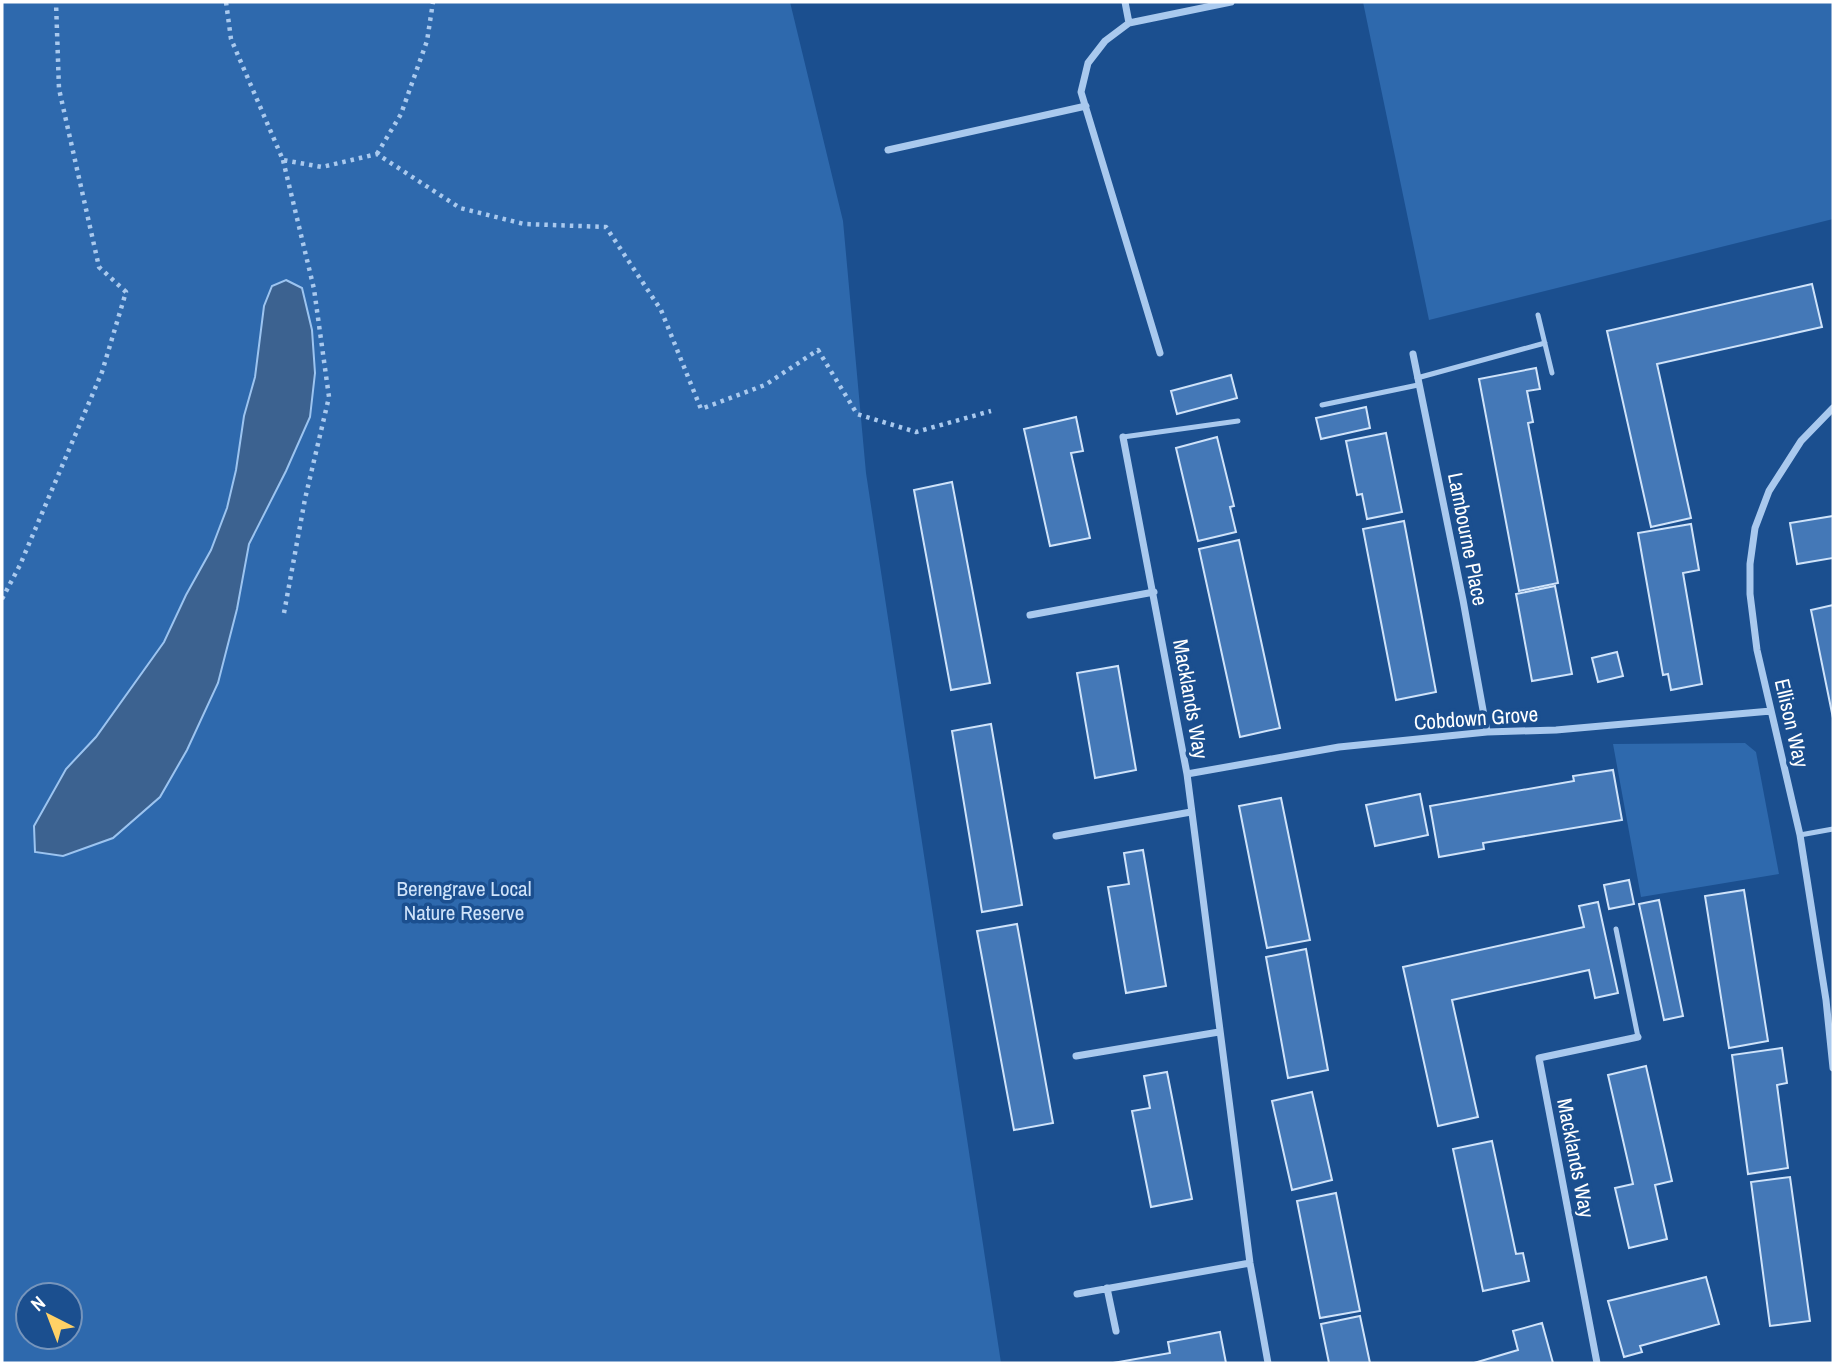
<svg xmlns="http://www.w3.org/2000/svg" width="1835" height="1365" font-family="'Archivo Narrow',sans-serif">
<style>
.green{fill:#2e69ad;fill-rule:evenodd}
.water{fill:#3c6290;stroke:#9cc4f0;stroke-width:2}
.building{fill:#4478b7;stroke:#cfe3fa;stroke-width:2}
.lines{fill:none;stroke-linecap:round;stroke-linejoin:round}
.path{stroke:#a9c9ee;stroke-width:4.5;stroke-dasharray:3.5 5;stroke-linecap:butt}
.lane{stroke:#a9c9ee;stroke-width:5}
.street{stroke:#a9c9ee;stroke-width:7}
.labels{text-anchor:middle;dominant-baseline:central;stroke-width:7;stroke-linejoin:round;paint-order:stroke}
.street-label{font-size:21px;fill:#fff;stroke:#1b4f8f}
.park-label{font-size:21px;fill:#cfe3fa;stroke:#1b4f8f}
</style>
<rect width="100%" height="100%" fill="#1b4f8f"/>
<path class="green" d="M2,2H790L843,221L866,473L1001,1363H2ZM28,1295H70V1337H28Z
M1363,2H1833V219L1429,320Z
M1745,743L1756,752L1779,874L1641,897L1613,744Z"/>
<path class="water" d="M286,280L302,288L312,330L315,373L310,417L286,471L249,544L237,609L218,683L187,750L160,797L113,838L63,856L35,852L34,826L66,769L96,737L164,642L186,595L211,550L227,508L236,470L244,416L255,377L264,306L272,286Z"/>
<path class="building" d="M1812,284L1822,327L1657,364L1691,518L1651,527L1607,331Z
M1536,368L1540,389L1527,391L1533,422L1528,423L1558,583L1519,591L1479,379Z
M1231,375L1237,398L1177,414L1171,391Z
M1366,407L1370,428L1321,439L1316,418Z
M1076,417L1083,451L1071,453L1090,538L1050,546L1024,429Z
M1386,433L1402,512L1367,519L1362,494L1357,495L1346,441Z
M1217,437L1234,506L1230,507L1236,532L1198,541L1176,448Z
M952,482L990,683L951,690L914,490Z
M1833,516V558L1797,564L1790,523Z
M1404,521L1436,692L1396,700L1363,529Z
M1691,524L1699,570L1683,573L1702,684L1671,690L1668,674L1663,675L1638,533Z
M1239,540L1280,728L1240,737L1199,549Z
M1555,586L1572,674L1532,681L1516,594Z
M1833,605V718L1811,610Z
M1617,652L1623,676L1598,682L1592,658Z
M1118,666L1136,770L1095,778L1077,673Z
M991,724L1022,905L982,912L952,731Z
M1613,770L1622,820L1483,843L1484,849L1439,857L1430,806L1574,781L1573,776Z
M1420,794L1428,835L1375,846L1366,805Z
M1281,798L1310,940L1267,948L1239,806Z
M1143,850L1166,986L1126,993L1108,887L1129,884L1124,853Z
M1629,880L1634,904L1609,909L1604,885Z
M1744,890L1768,1041L1729,1048L1705,896Z
M1659,900L1683,1016L1664,1020L1639,904Z
M1598,902L1618,993L1595,998L1589,970L1452,1000L1478,1117L1438,1126L1403,967L1584,927L1579,906Z
M1017,924L1053,1123L1014,1130L977,931Z
M1306,949L1328,1070L1288,1078L1266,957Z
M1782,1048L1787,1083L1777,1085L1788,1168L1748,1174L1732,1055Z
M1646,1066L1672,1181L1655,1185L1667,1239L1629,1248L1615,1188L1633,1184L1608,1075Z
M1167,1072L1192,1199L1151,1207L1132,1111L1150,1108L1144,1076Z
M1312,1092L1332,1180L1292,1190L1272,1101Z
M1492,1141L1516,1254L1523,1253L1529,1281L1483,1291L1453,1149Z
M1790,1177L1810,1321L1770,1326L1751,1182Z
M1336,1193L1360,1311L1320,1318L1297,1201Z
M1706,1277L1719,1324L1640,1346L1642,1352L1624,1357L1608,1301Z
M1360,1316L1370,1363H1329L1321,1324Z
M1542,1323L1553,1363H1474L1518,1350L1513,1331Z
M1220,1332L1226,1363H1113L1170,1353L1168,1342Z"/>
<g class="lines">
<path class="path" d="M226,2L231,39L283,160L322,167L377,154L460,208L524,224L606,227L661,310L701,409L765,385L818,350L857,414L916,432L991,411
M377,154L401,114L427,41L433,2
M283,160L314,289L329,397L305,499L284,613
M2,599L20,565L102,372L126,292L99,267L59,89L56,2"/>
<path class="lane" d="M1538,315L1552,373
M1417,378L1545,343
M1322,405L1418,385
M1123,437L1238,421
M1800,835L1833,829
M1616,929L1638,1037"/>
<path class="street" d="M1125,2L1129,23L1105,41L1088,63L1081,92L1160,353
M1129,23L1231,2
M888,150L1086,106
M1413,354L1463,600L1487,732
M1833,408L1801,441L1769,491L1755,528L1750,564V594L1757,650L1800,835L1826,1000L1833,1068
M1123,437L1187,774L1250,1263L1268,1363
M1030,615L1154,592
M1187,774L1339,747L1487,732L1556,730L1771,711
M1056,836L1191,812
M1076,1056L1219,1032
M1107,1288L1116,1331
M1077,1294L1250,1263
M1597,1363L1539,1058L1638,1037"/>
</g>
<g class="labels">
<g class="street-label">
<text transform="translate(1468 539) rotate(79)">Lambourne Place</text>
<text transform="translate(1191 699) rotate(80)">Macklands Way</text>
<text transform="translate(1476 718) rotate(-4)">Cobdown Grove</text>
<text transform="translate(1792 723) rotate(77)">Ellison Way</text>
<text transform="translate(1576 1158) rotate(79)">Macklands Way</text>
</g>
<g class="park-label">
<text x="464" y="888">Berengrave Local<tspan x="464" dy="24">Nature Reserve</tspan></text>
</g>
</g>
<rect width="1835" height="1365" fill="none" stroke="#ffffff" stroke-width="7"/>
<g transform="translate(49 1316) rotate(318)"><circle r="33" fill="#1b4f8f" stroke="#7695bc" stroke-width="2"/>
<path d="M0-5L12 26L0 18L-12 26Z" fill="#ffd166"/>
<text y="-10" font-size="19" font-weight="bold" text-anchor="middle" fill="#ffffff">N</text>
</g>
</svg>
